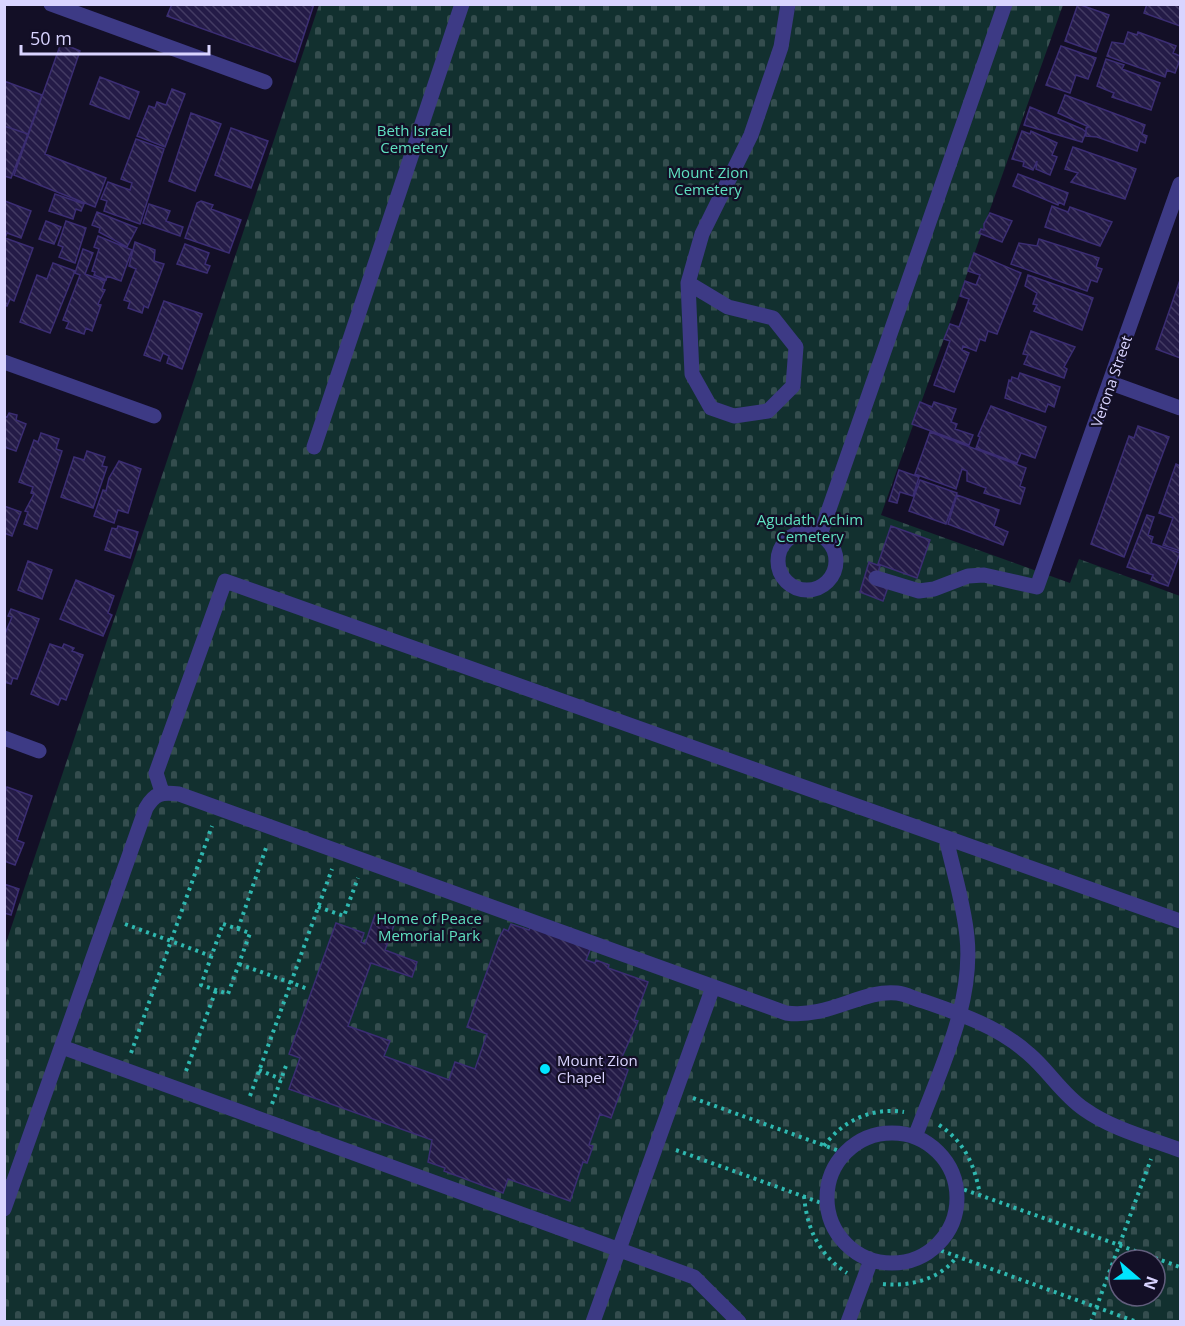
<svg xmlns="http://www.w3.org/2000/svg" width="1185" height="1326" font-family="'Open Sans',sans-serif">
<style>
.cemetery{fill:url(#cemetery-stones);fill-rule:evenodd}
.building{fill:url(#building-back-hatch);stroke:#3b2d73;stroke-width:1.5}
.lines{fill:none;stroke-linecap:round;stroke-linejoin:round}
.path{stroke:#2fb8b0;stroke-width:4;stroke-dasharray:3 4.5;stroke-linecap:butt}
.minor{stroke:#3d3a85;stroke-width:15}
.poi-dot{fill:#00e5ff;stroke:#130f26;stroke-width:2}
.labels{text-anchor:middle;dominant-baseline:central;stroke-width:4.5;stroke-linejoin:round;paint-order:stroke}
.park-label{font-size:15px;fill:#5fe0c0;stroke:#130f26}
.street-label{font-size:15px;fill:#d9d4ff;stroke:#130f26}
.poi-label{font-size:15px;fill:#d9d4ff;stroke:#130f26;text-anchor:start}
</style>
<defs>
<pattern id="cemetery-stones" width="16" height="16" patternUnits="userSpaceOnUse" patternTransform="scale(1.5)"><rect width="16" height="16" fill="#12302f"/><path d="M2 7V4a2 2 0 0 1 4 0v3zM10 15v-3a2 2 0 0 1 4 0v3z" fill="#344d4e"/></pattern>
<pattern id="building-back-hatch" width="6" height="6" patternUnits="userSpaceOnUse" patternTransform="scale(1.5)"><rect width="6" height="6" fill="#241b47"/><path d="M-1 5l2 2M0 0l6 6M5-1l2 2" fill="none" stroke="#433b63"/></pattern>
</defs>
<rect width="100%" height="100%" fill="#130f26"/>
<path class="cemetery" d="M319,5H1063L881,515L1070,583L1079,559L1180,596V1321L5,1322V946ZM1119,1260H1155V1296H1119Z"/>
<path class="building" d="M172,4H314L295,62L167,16Z
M1078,4L1109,15L1096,52L1065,41Z
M1147,4H1180V26L1144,13Z
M1128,32L1137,35L1138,32L1176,46L1173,53L1180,56V59L1175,73L1167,70L1165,77L1107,56L1112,42L1124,44Z
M61,43L80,51L45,154L106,178L95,207L14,175Z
M1061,46L1096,58L1088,79L1076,75L1070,93L1046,85Z
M1106,59L1124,65L1122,69L1160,83L1151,110L1112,97L1114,93L1097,86Z
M100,77L139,92L129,119L90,104Z
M4,81L42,95L28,134L4,126Z
M172,89L185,94L165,147L137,136L149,106L155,108L157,102L166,105Z
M1065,95L1145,125L1142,134L1147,136L1145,143L1140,141L1137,151L1097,137L1086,136V128L1089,127L1058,113Z
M1030,107L1082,129L1086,132L1082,142L1024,125Z
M191,113L221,124L195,191L169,181Z
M4,126L28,134L11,178L4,176Z
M231,128L268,141L251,188L215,175Z
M1022,131L1030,134L1031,131L1057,143L1052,155L1057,157L1050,175L1036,169L1037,161L1033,170L1023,166L1024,162L1012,159Z
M136,139L164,149L140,224L104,211L107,201L101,199L108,182L130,190L132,183L121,179Z
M1073,147L1136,169L1125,199L1071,182L1078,173L1065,169Z
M1018,174L1068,193L1064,205L1059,202L1058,205L1013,186Z
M55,194L84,204L81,211L76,209L73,219L49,211Z
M5,201L31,211L21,238L7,233L5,238L33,248L14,301L10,299L7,306L4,305Z
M201,201L213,205L211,209L241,220L229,253L185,238L197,203Z
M149,204L170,211L166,221L183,227L180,236L143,223Z
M1052,206L1068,212L1070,207L1112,222L1100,246L1045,227Z
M97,212L137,228L127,247L99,232L100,228L92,225Z
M990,213L1012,221L1002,242L979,233L981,229L984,230V224Z
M46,221L61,227L54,244L39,239Z
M66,221L86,228L75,263L59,257L63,247L58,245Z
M98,236L132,250L121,281L107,276L106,280L94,275L95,272L92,271L99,249L94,247Z
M1039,239L1099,258L1096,267L1102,269L1097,282L1091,280L1087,291L1011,264L1019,243L1037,246Z
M135,242L155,250L154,261L164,264L148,308L144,306L142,313L128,308L130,302L124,300L136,269L129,266Z
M185,244L209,253L205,264L210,266L207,273L177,264Z
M83,249L93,253L85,274L105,281L102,289L105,290L98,304L101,305L92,331L86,328L84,334L66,328L69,322L63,320L80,275L75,273Z
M974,253L1021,273L997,334L988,331L985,341L980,339L976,351L963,346L962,350L969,353L954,392L934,385L950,341L944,339L950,324L959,327L969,299L960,296L965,281L976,285L980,275L968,271Z
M53,263L75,271L50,333L20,322L37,275L47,279Z
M1028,275L1093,298L1082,330L1034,311L1037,305L1033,304L1037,293L1025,286Z
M1180,280V358L1156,349Z
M164,301L202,314L182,369L167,363L169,356L163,353L160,361L144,355Z
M1031,331L1075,347L1064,367L1067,369L1064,378L1024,364L1028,355L1023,354Z
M1020,373L1060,387L1054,407L1048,404L1045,412L1005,398L1009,380L1011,381L1012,377L1018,379Z
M920,402L932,407L934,402L956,409L951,422L957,424L955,429L973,435L969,445L912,424Z
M991,406L1046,427L1035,458L1021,453L1017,463L976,448L980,437L978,436Z
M9,413L17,415L16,420L26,424L16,451L4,447V416L7,417Z
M1138,426L1169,437L1124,557L1091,544L1129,436L1134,438Z
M930,432L1026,468L1020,486L1025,488L1020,504L984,493L986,488L967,481V471L962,469L956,489L915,474Z
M41,433L59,439L56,449L62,451L37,529L24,524L28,512L25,511L34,494L31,493L33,487L19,482L34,440L38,442Z
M87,451L105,457L102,466L107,467L93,508L61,497L74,457L84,460Z
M119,461L141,469L128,513L118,510L114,523L94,516L103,490L106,491L109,478Z
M1176,464L1180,466V551L1163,545L1173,518L1159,513Z
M899,470L919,477L913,496L900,492L897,503L889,501Z
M920,480L957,493L946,524L909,511Z
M957,495L999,510L994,526L1008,532L1003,545L948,524Z
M4,506L21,512L12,536L4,533Z
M1147,515L1154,517L1148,535L1153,537L1151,543L1180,553L1168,586L1151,580L1153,575L1127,567Z
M118,526L138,532L130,558L105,550L112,528L117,529Z
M891,526L930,540L917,578L878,564Z
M28,561L52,570L42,599L18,590Z
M869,562L880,566L875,582L888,587L883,601L860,592Z
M76,580L114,596L108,613L112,615L103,636L60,619Z
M11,609L39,619L17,679L13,678L11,684L4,682V636L12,617L8,616Z
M50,644L62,648L64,644L74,648L72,651L83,655L66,700L61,698L58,705L31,694Z
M7,787L32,796L17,840L24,843L15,865L4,861V795Z
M4,884L19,889L11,915L4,913Z
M375,915L395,922L385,950L417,962L412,977L371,963L348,1026L390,1041L384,1056L449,1080L455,1062L475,1069L487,1034L467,1027L499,938L504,929L508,931L511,924L529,930L532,923L592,945L586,960L595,963L596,960L609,965L608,968L648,982L634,1020L638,1021L618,1066L628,1070L611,1118L600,1114L589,1145L593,1146L587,1163L583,1162L570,1201L508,1179L503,1193L444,1171L445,1168L428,1162L432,1140L289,1089L300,1058L289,1054L336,923L364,933L361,942L365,944Z"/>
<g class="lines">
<path class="path" d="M318,907L344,916L358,878
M125,924L211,956
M223,924L250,933L228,994L201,985Z
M238,929L267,845
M239,964L308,989
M131,1053L212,826
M259,1070L281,1079
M186,1071L216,990
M250,1096L332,869
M693,1098L845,1153
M272,1104L287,1063
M939,1125C965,1142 975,1166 980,1195
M824,1146C843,1120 873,1107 904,1112
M676,1150L827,1205
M957,1187L1180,1267
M804,1196C807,1229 819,1255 847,1273
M934,1248L1137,1322
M883,1284C909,1287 942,1279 957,1256
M1091,1322L1151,1159"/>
<path class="minor" d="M51,4L265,82
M688,283L728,307L773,318L796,347L793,386L768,411L734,416L711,408L692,374L688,283L702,234L751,135L781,47L788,4
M4,362L154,416
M1111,383L1180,408
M314,447L462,4
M778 561a29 29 0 1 1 58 0a29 29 0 1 1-58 0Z
M820,535L1005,4
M876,578L919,591L934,589L968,576L984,575L1037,587L1180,184
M4,738L39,751
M162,792L156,773L225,581L1180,921
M62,1047L694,1277L739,1322
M827 1198a65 65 0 1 1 130 0a65 65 0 1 1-130 0Z
M915,1137C938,1074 974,1005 967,937C964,904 953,870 946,838
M4,1209L146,808C155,793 161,792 179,794L786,1013C828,1019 863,989 897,993C906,994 915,999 923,1001C961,1014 999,1027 1029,1054C1049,1071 1062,1094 1084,1109C1112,1129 1148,1138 1180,1150
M593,1322L713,987
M848,1322L871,1260"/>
</g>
<circle class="poi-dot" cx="545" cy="1069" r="6"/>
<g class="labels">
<g class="park-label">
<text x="414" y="130">Beth Israel<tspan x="414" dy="17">Cemetery</tspan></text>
<text x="708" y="172">Mount Zion<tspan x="708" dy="17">Cemetery</tspan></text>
<text x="810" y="519">Agudath Achim<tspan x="810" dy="17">Cemetery</tspan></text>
<text x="429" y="918">Home of Peace<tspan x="429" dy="17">Memorial Park</tspan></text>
</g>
<g class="street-label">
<text transform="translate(1111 381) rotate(-71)">Verona Street</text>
</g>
<g class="poi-label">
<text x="557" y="1060">Mount Zion<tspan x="557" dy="17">Chapel</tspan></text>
</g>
</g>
<rect width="1185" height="1326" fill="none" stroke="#d9d4ff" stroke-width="12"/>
<g transform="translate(1137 1278) rotate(110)"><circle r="28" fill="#130f26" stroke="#625e7d" stroke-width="1.5"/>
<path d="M0-4.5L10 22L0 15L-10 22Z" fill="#00e5ff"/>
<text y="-9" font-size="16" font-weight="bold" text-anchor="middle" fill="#d9d4ff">N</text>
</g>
<path d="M21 45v9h188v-9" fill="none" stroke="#d9d4ff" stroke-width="3"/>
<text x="30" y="45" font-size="18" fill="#d9d4ff" stroke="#130f26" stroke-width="4.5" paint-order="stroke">50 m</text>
</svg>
